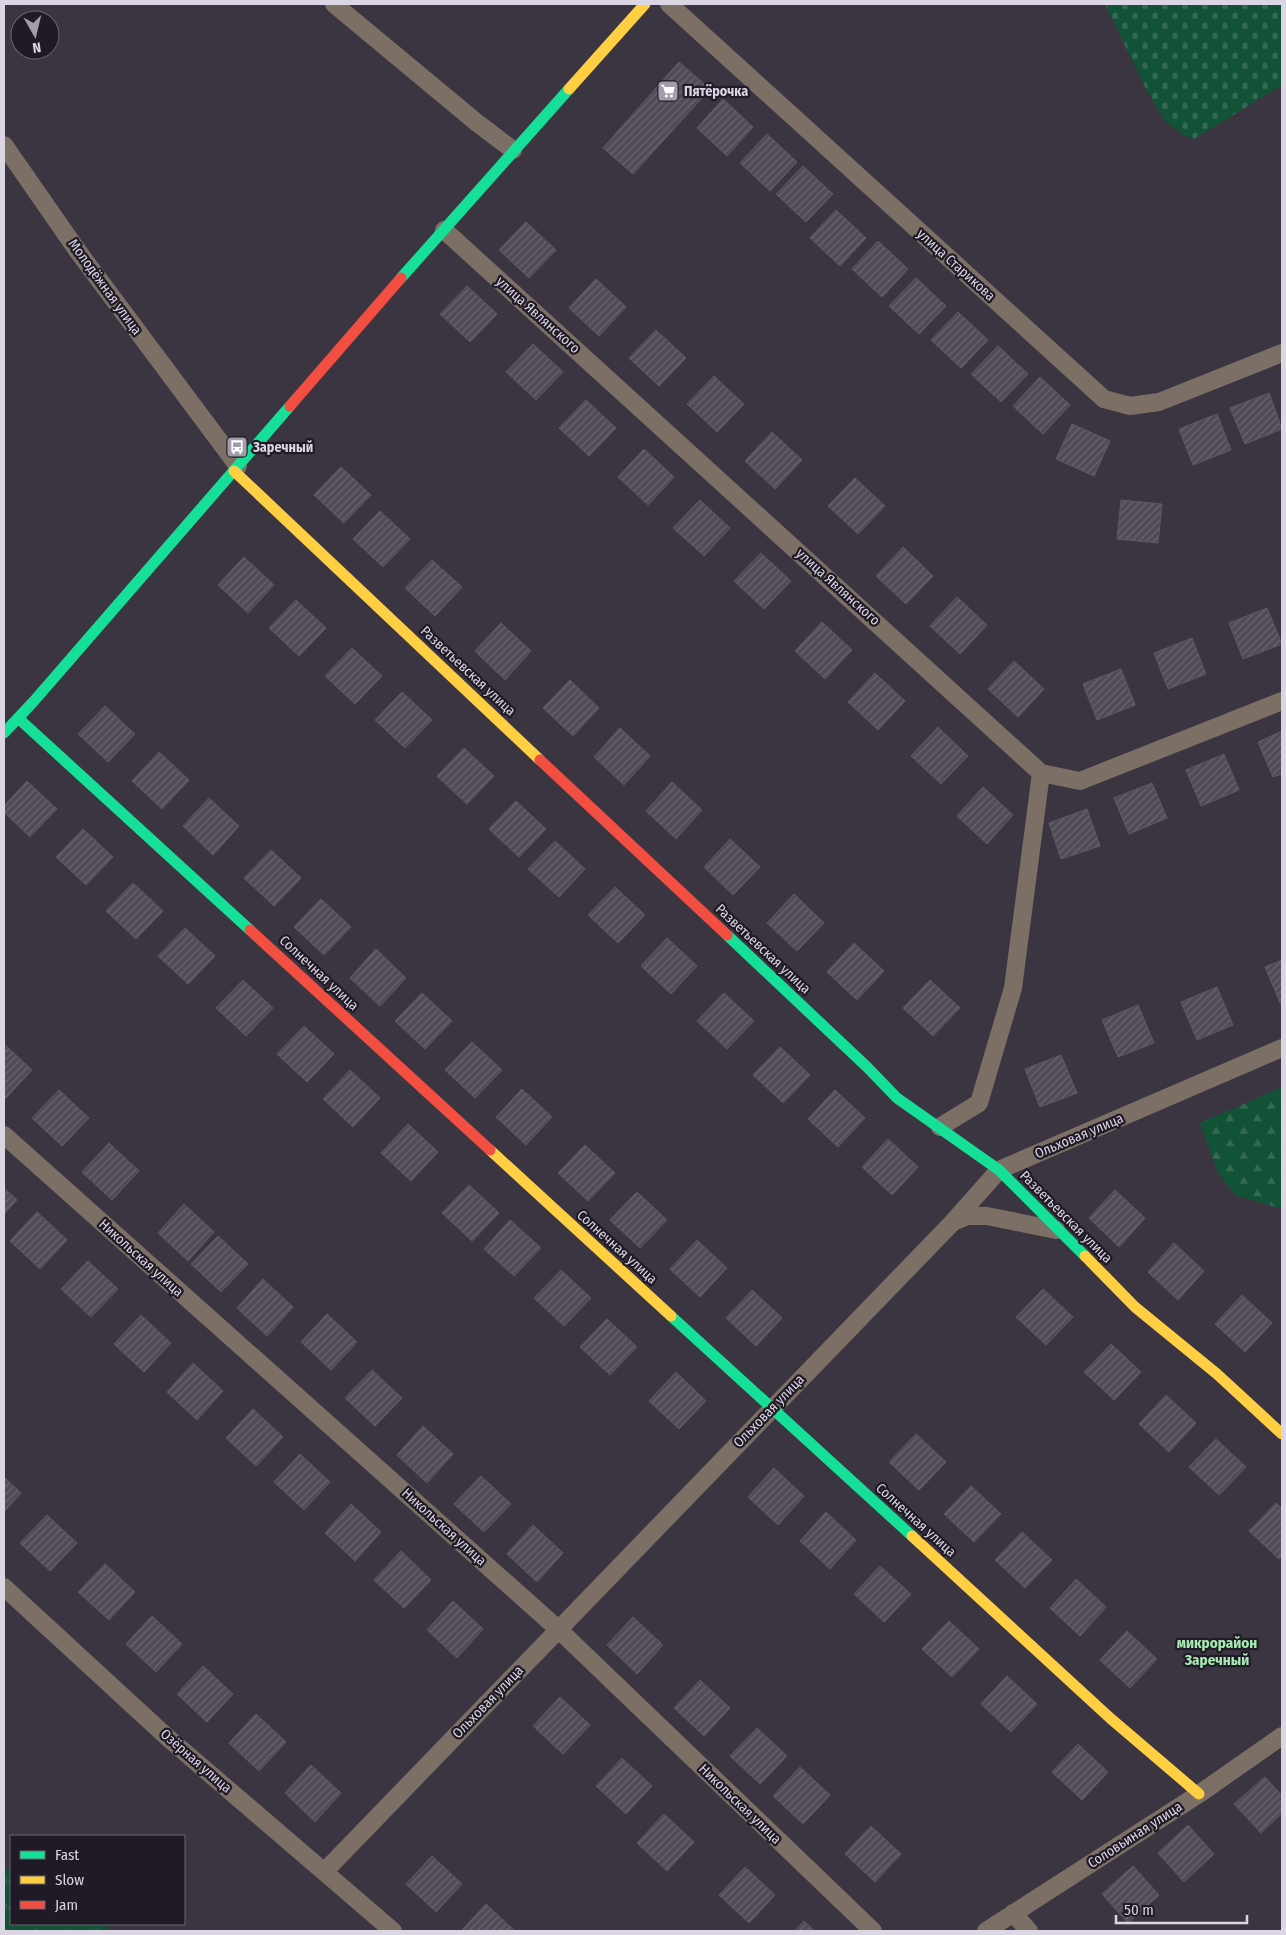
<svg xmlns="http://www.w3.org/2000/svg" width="1286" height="1935" font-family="'Fira Sans Condensed',sans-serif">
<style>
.grass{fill:url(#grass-tufts)}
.forest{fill:url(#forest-firs)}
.cemetery{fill:url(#cemetery-stones)}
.building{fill:url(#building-hatch);stroke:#5e5964}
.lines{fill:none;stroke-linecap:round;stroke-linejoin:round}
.street{stroke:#7c6f66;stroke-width:18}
.fast{stroke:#16e098;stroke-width:11}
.slow{stroke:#ffcf43;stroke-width:11}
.jam{stroke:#f24e42;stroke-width:11}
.labels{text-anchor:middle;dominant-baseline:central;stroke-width:4.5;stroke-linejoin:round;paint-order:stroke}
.poi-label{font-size:14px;font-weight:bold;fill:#dbd5e4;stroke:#1f1a25;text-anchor:start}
.street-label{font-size:14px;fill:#dbd5e4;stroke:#1f1a25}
.neighbourhood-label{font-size:15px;font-weight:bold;fill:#a8eab4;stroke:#1f1a25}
</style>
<defs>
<pattern id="grass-tufts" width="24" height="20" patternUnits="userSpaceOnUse" patternTransform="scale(1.25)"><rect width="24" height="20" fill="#125237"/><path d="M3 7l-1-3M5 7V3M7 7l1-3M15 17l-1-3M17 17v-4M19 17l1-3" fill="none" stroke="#346a54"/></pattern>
<pattern id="forest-firs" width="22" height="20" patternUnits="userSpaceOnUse" patternTransform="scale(1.25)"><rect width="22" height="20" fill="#125237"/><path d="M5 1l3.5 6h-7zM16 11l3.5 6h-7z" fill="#346a54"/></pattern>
<pattern id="cemetery-stones" width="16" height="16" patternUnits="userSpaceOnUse" patternTransform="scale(1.25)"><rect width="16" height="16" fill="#125237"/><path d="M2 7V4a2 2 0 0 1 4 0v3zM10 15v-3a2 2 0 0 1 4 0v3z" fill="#346a54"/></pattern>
<pattern id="building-hatch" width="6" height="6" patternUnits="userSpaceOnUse" patternTransform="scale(1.25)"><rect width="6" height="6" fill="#514b56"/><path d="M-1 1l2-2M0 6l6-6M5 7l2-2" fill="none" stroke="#69646e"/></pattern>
</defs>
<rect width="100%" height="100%" fill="#3b3541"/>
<path class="grass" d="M11,1867V1924H102L113,1931H4V1873Z"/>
<path class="forest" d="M1282,1087V1209L1235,1195L1218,1173L1200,1123Z"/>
<path class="cemetery" d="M1105,4H1282V85L1194,139L1183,135L1164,120L1145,87Z"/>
<path class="building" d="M679,62L710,89L633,174L603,148Z
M723,99L753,127L727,156L697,128Z
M767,134L797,162L770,191L740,163Z
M803,166L833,194L806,222L776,194Z
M836,210L866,238L840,266L810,238Z
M526,222L556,250L529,278L499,250Z
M878,241L908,269L882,297L852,269Z
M916,278L946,306L919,334L889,306Z
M596,279L626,307L599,336L569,308Z
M467,286L497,314L470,342L440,314Z
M958,312L988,340L961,368L931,340Z
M656,330L686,358L659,386L629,358Z
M533,344L563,372L536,400L506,372Z
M998,346L1028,374L1001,402L971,374Z
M714,376L744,404L717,432L687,404Z
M1040,377L1070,405L1043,434L1013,406Z
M1269,393L1282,429L1245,444L1230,408Z
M586,400L616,428L589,456L559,428Z
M1217,414L1231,450L1193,465L1179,429Z
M1072,424L1110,441L1094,476L1056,459Z
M772,432L802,460L775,489L745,461Z
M644,449L674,477L648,505L618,477Z
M341,467L371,495L344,523L314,495Z
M855,478L885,506L858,534L828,506Z
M700,500L730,528L704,556L673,528Z
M1121,500L1162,504L1158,543L1117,539Z
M380,511L410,539L383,567L353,539Z
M903,547L933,576L906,604L876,576Z
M761,553L791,581L764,609L734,581Z
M244,557L274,585L248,613L218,585Z
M432,560L462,587L435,616L405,588Z
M957,597L987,625L960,654L930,626Z
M296,600L326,628L299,656L269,628Z
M1267,608L1282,644L1243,659L1229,623Z
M822,622L852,650L825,679L795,651Z
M501,623L531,651L505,680L475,651Z
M1192,638L1206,674L1168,689L1154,653Z
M352,648L382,676L355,704L325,676Z
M1014,661L1044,689L1018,717L988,689Z
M1121,669L1135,705L1097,720L1083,684Z
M875,673L905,701L878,730L848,702Z
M570,680L599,708L573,736L543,708Z
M402,692L432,720L405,748L375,720Z
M105,706L135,734L108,762L78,734Z
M938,727L968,756L941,784L911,756Z
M620,728L650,756L624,785L594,757Z
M1282,731V774L1273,777L1258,742Z
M464,748L494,776L467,804L437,776Z
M159,752L189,780L162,809L132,781Z
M1224,754L1239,790L1201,806L1186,770Z
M27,781L57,809L30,837L4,812V806Z
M672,782L702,810L676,839L646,811Z
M1152,783L1167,818L1129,834L1114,798Z
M983,787L1013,815L987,844L957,816Z
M209,798L239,826L213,855L183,826Z
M516,801L546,829L519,857L489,829Z
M1087,809L1100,846L1061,859L1049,823Z
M83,829L113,857L86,885L56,857Z
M730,839L760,867L733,895L704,867Z
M555,841L585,869L559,897L528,869Z
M271,850L301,878L274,906L244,878Z
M133,883L163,911L136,939L106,911Z
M615,887L645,915L618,943L588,915Z
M794,894L824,923L797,951L767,923Z
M321,899L351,927L324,955L294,927Z
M185,928L215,956L188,984L158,956Z
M667,938L697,966L671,994L641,966Z
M854,943L884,971L857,1000L827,972Z
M376,949L406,978L380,1006L350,978Z
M1282,960V1004L1281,1005L1265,967Z
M243,980L273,1008L246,1036L216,1008Z
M930,980L960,1008L933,1036L903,1008Z
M1217,987L1233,1025L1197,1040L1181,1002Z
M422,993L452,1021L425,1049L395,1021Z
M724,993L754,1021L727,1049L697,1021Z
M1138,1005L1154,1043L1118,1057L1102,1020Z
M304,1026L334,1054L307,1082L277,1054Z
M472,1042L502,1070L475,1098L445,1070Z
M4,1044L32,1070L5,1099L4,1097Z
M780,1047L810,1075L783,1103L753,1075Z
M1061,1055L1077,1093L1040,1107L1025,1069Z
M350,1070L380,1098L353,1127L323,1099Z
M522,1089L552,1117L526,1145L496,1117Z
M59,1090L89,1118L62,1146L32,1118Z
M835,1090L865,1118L838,1147L808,1119Z
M408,1124L438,1152L411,1181L381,1153Z
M888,1139L918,1167L892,1195L862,1167Z
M109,1143L139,1171L112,1200L82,1172Z
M585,1145L615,1173L588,1201L558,1173Z
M469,1185L499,1213L472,1241L442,1213Z
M4,1188L17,1200L4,1214Z
M1115,1190L1145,1218L1119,1247L1089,1218Z
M637,1192L667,1220L640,1248L610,1220Z
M184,1204L214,1232L188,1261L158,1233Z
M37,1212L67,1240L40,1269L10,1241Z
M510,1220L541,1248L514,1276L484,1249Z
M218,1236L248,1264L221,1292L191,1264Z
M697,1240L727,1268L700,1297L670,1269Z
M1174,1243L1204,1271L1178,1300L1148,1272Z
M88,1261L118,1289L91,1317L61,1289Z
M561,1270L591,1298L564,1326L534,1298Z
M263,1279L293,1307L267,1336L237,1308Z
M1043,1289L1073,1317L1046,1345L1016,1317Z
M752,1290L782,1318L756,1346L726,1318Z
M1242,1295L1272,1323L1245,1352L1215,1324Z
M327,1314L357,1342L331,1370L301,1342Z
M141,1315L171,1343L144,1372L114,1344Z
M607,1319L637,1347L610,1375L580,1347Z
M1111,1344L1141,1372L1114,1400L1084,1372Z
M193,1363L223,1391L197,1420L167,1392Z
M372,1370L402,1398L375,1426L345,1398Z
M676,1372L706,1401L679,1429L649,1401Z
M1166,1395L1196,1423L1169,1452L1139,1424Z
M253,1409L283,1437L256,1466L226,1438Z
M423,1426L453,1454L427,1483L397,1455Z
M916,1434L946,1462L919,1490L889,1462Z
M1216,1439L1246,1467L1219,1495L1189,1467Z
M300,1454L330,1482L304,1510L274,1482Z
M774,1468L804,1496L778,1525L748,1497Z
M481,1476L511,1504L484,1532L454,1504Z
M4,1477L21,1493L4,1512Z
M971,1486L1001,1514L974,1542L944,1514Z
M1276,1503L1282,1509V1556L1279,1559L1249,1531Z
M351,1504L381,1532L355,1561L325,1533Z
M826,1512L856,1540L830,1569L800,1541Z
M47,1515L77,1543L50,1571L20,1543Z
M533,1525L563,1553L537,1582L507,1554Z
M1022,1532L1052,1560L1025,1588L995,1560Z
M401,1551L431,1580L404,1608L374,1580Z
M105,1564L135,1592L109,1620L78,1592Z
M880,1566L911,1594L884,1622L854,1594Z
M1076,1579L1106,1607L1080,1636L1050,1608Z
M453,1601L483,1629L457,1658L427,1630Z
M152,1616L182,1644L156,1672L126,1644Z
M633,1617L663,1645L637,1674L607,1645Z
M949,1621L979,1649L952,1677L922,1649Z
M1127,1631L1157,1659L1130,1688L1100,1660Z
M203,1666L233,1694L207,1722L177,1694Z
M1007,1676L1037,1704L1011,1732L981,1704Z
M700,1680L730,1708L704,1736L674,1708Z
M560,1697L590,1725L563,1754L533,1726Z
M256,1714L286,1742L259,1771L229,1743Z
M757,1728L787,1756L760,1784L730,1756Z
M1078,1744L1108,1772L1082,1800L1052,1772Z
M622,1758L652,1786L626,1814L596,1786Z
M311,1765L341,1793L315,1822L285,1793Z
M800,1767L830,1795L803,1824L773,1796Z
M1265,1777L1282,1796V1813L1261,1833L1234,1804Z
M664,1814L694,1842L667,1871L637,1843Z
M1188,1825L1214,1854L1184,1882L1158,1853Z
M871,1826L901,1854L875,1882L845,1854Z
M432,1856L462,1884L436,1912L406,1884Z
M1133,1866L1159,1895L1128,1923L1102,1894Z
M745,1867L775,1895L749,1923L719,1895Z
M486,1904L515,1931H461Z
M804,1921L815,1931H795Z"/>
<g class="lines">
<path class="street" d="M334,4L476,122L513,150
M669,4L1104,399L1130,406L1159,402L1282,353
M4,145L77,250L238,466
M444,230L1041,773L1080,781L1282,701
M940,1127L979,1103L1013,988L1041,773
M4,1135L558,1629L873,1931
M953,1222L968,1216H987L1056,1230
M4,1587L167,1737L393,1931
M324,1872L952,1223L999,1170L1282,1048
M1013,1913L1029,1931
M986,1931L1199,1794L1282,1736"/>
<path class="fast" d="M401,278L569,89
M18,718L250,930
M4,733L34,701L290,406
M727,935L867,1067L897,1098L999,1170L1085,1256
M671,1316L912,1536"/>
<path class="slow" d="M569,89L645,4
M234,471L540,760
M490,1150L671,1316
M1085,1256L1135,1307L1217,1374L1282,1434
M912,1536L1110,1718L1199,1794"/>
<path class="jam" d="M290,406L401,278
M540,760L727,935
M250,930L490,1150"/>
</g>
<defs>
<g id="supermarket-square" transform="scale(1.125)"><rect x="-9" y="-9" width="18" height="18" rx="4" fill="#a39dab" stroke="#1f1a25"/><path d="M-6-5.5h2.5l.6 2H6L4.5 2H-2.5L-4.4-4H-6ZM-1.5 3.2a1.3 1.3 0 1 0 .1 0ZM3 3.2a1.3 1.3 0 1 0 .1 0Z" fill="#fff"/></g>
<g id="bus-square" transform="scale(1.125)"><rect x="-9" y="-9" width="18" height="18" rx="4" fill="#a39dab" stroke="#1f1a25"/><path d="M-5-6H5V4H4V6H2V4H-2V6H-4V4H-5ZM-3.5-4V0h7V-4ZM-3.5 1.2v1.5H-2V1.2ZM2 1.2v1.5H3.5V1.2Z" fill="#fff"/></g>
</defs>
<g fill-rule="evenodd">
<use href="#supermarket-square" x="668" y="91"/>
<use href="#bus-square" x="237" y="447"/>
</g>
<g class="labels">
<g class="poi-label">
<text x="684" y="91">Пятёрочка</text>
<text x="253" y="447">Заречный</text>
</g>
<g class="street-label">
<text transform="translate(956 265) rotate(42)">улица Старикова</text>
<text transform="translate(105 287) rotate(54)">Молодёжная улица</text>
<text transform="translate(538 315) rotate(42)">улица Являнского</text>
<text transform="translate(838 587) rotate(42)">улица Являнского</text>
<text transform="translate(468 671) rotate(43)">Разветьевская улица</text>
<text transform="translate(763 949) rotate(43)">Разветьевская улица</text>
<text transform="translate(319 973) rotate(43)">Солнечная улица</text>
<text transform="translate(1079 1136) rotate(-23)">Ольховая улица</text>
<text transform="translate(1066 1217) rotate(45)">Разветьевская улица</text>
<text transform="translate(617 1247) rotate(42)">Солнечная улица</text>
<text transform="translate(141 1258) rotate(42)">Никольская улица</text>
<text transform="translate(769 1411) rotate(-46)">Ольховая улица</text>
<text transform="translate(916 1520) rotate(42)">Солнечная улица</text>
<text transform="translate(444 1527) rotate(42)">Никольская улица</text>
<text transform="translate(488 1702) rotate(-46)">Ольховая улица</text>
<text transform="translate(196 1761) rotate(41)">Озёрная улица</text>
<text transform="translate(740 1804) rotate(44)">Никольская улица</text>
<text transform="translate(1135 1835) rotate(-33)">Соловьиная улица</text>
</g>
<g class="neighbourhood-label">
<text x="1217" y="1643">микрорайон<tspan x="1217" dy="17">Заречный</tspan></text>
</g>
</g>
<rect width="1286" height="1935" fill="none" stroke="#dbd5e4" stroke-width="10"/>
<rect x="10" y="1835" width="175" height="90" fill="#1f1a25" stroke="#6a6571"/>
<rect x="20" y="1851" width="25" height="8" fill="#16e098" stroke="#6a6571"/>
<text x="55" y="1860" font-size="15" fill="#dbd5e4">Fast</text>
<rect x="20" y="1876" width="25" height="8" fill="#ffcf43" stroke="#6a6571"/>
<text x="55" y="1885" font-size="15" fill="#dbd5e4">Slow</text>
<rect x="20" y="1901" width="25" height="8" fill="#f24e42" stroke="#6a6571"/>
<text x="55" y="1910" font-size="15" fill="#dbd5e4">Jam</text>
<g transform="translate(35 35) rotate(172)"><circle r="24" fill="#1f1a25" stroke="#6a6571"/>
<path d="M0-4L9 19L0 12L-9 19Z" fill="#a39dab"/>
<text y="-8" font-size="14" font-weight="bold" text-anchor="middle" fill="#dbd5e4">N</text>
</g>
<path d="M1116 1915v8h131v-8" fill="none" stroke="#dbd5e4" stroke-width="2.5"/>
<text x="1124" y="1915" font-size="15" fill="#dbd5e4" stroke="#1f1a25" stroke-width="4" paint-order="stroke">50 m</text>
</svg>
